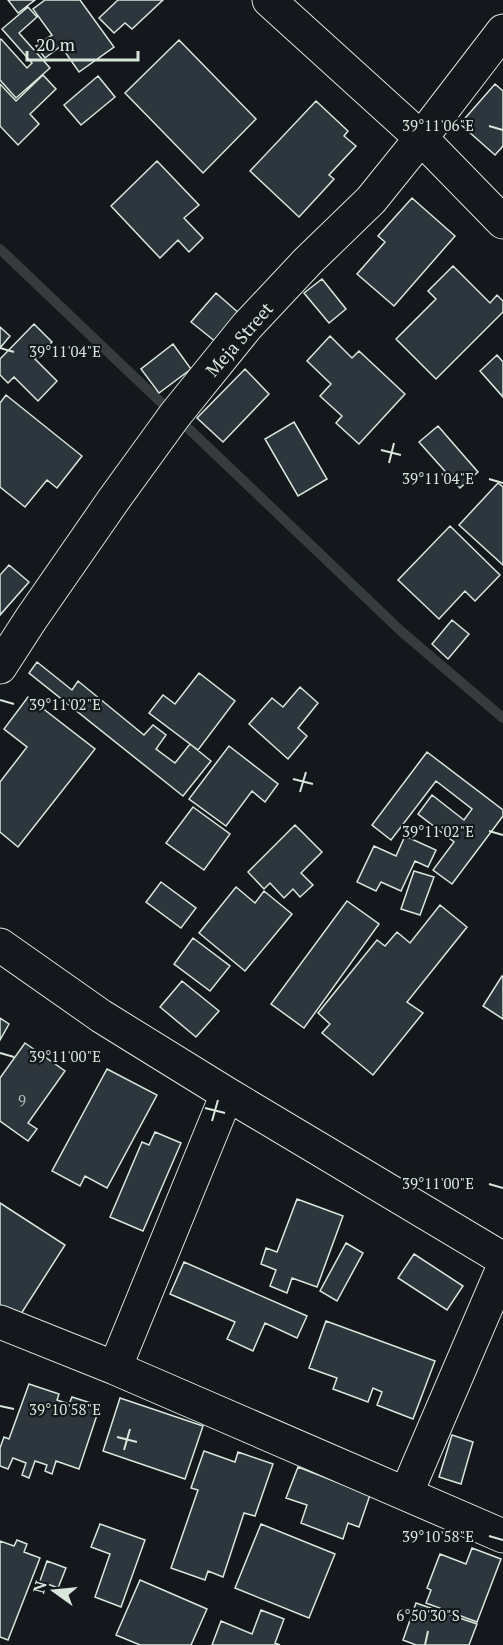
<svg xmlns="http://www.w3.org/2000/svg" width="503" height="1645" font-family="'PT Serif',serif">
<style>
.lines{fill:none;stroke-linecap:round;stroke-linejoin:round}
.stream{stroke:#363b3e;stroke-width:10}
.building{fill:#2c363c;stroke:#d8e6dc;stroke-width:1.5}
.minor-casing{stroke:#d8e6dc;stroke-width:35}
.minor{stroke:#14181c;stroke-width:33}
.ticks{fill:none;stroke:#d8e6dc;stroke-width:2}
.labels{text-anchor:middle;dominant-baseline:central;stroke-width:4.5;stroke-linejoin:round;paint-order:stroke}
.number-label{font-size:15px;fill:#adbab4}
.street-label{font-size:18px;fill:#d8e6dc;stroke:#14181c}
.ticks-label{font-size:15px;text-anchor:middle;fill:#d8e6dc;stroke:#14181c;stroke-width:4.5;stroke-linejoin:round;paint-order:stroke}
</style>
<rect width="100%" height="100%" fill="#14181c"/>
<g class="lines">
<path class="stream" d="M0,249L402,632L503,718"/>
</g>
<path class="building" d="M8,0H35L18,13Z
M45,0H80L114,47L79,72L61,46L45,58L36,46L52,35L33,9Z
M118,0H163L132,29L125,23L114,33L99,18Z
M28,7L37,17L19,33L50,68L16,98L0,80V40L1,39L27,68L32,63L2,29Z
M179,40L256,119L203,173L125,93Z
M43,75L56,89L30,114L39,124L18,145L0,126V84L16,101Z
M98,76L115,97L81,125L64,105Z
M495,84L503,91V146L495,155L460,124Z
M316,101L348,131L344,136L356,146L329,175L334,179L299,217L250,171Z
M157,161L199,205L184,218L203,238L189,252L178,240L160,258L111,206Z
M412,198L455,236L394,306L357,274L385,242L378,236Z
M453,266L490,303L497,295L503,301V312L436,379L396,339L436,299L428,291Z
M322,279L346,309L329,323L304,293Z
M216,293L240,314L216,342L191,322Z
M34,324L52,342L35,359L57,381L38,401L14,377L8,383L0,375V359Z
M0,327L10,336L0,348Z
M330,336L352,358L359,351L405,394L359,444L336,423L342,416L320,396L331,384L307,361Z
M173,344L191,369L159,393L141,369Z
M497,355L503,362V397L480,371Z
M245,369L269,394L223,442L197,418Z
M6,395L82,456L57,488L47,480L25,507L0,487V403Z
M294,422L327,479L298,496L265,439Z
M438,426L478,472L460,488L419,442Z
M498,483L503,487V565L459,525Z
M450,526L500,575L475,601L465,591L439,619L398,580Z
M9,565L29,582L0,615V575Z
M452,620L469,634L448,659L432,644Z
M37,662L72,690L78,681L144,735L153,725L166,735L156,749L175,763L190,744L211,761L183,796L29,673Z
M199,673L235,701L198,750L149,713L163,695L175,704Z
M300,687L318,703L298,728L307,736L288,759L249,724L272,698L283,707Z
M28,697L95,749L18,847L0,832V782L27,747L4,729Z
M229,746L278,784L265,802L252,791L226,826L189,799Z
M427,752L503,810V816L452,884L433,870L454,842L418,814L432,795L464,820L472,809L436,781L391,840L372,825Z
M193,807L230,834L204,870L166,843Z
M295,825L322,852L301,873L313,885L300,897L293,889L284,898L270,883L264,889L248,872Z
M405,836L436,850L428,867L415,861L401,891L381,882L376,891L357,882L374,846L396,856Z
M414,871L434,877L420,915L401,909Z
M161,882L196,908L181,928L146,902Z
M236,887L255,903L264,891L292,914L245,971L199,933Z
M347,901L379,924L304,1028L271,1004Z
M440,905L467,927L407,1002L423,1013L373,1075L322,1033L330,1024L318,1013L377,940L385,946L397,932L410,943Z
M193,938L230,966L210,991L174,964Z
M502,976L503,977V1019L483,1006Z
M182,981L219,1011L196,1037L160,1007Z
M0,1018L9,1024L0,1040Z
M25,1043L65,1071L28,1123L37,1129L28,1141L0,1121V1078Z
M107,1069L157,1095L107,1188L85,1176L80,1186L52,1171Z
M155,1132L181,1143L143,1231L110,1217L142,1142L149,1145Z
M297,1199L343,1216L317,1287L292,1278L287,1293L270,1286L276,1270L261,1264L266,1248L277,1252Z
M0,1203L65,1245L19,1317L0,1305Z
M346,1243L363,1253L337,1301L320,1291Z
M414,1254L463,1286L447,1310L398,1278Z
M184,1262L307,1316L297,1338L265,1323L253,1351L227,1339L235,1322L170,1294Z
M326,1321L435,1361L413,1419L377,1405L382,1392L373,1388L368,1402L333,1389L337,1378L309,1368Z
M29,1384L59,1394L57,1400L69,1404L72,1397L100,1406L79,1469L56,1461L52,1474L45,1471L47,1465L35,1461L29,1478L22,1475L26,1463L13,1458L8,1469L0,1466V1448L4,1437L9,1439Z
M120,1398L203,1426L185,1479L103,1451Z
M452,1435L473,1442L461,1484L439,1477Z
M204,1451L235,1462L238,1452L273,1464L255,1516L244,1513L223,1577L208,1571L205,1580L171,1568L198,1490L191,1488Z
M298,1467L370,1495L359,1527L348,1523L343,1539L301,1523L307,1505L286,1498Z
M100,1524L145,1540L121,1607L95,1597L110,1554L91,1547Z
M261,1524L335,1554L309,1618L235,1588Z
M17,1540L27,1544L24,1552L40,1558L8,1640L0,1637V1541L14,1546Z
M472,1548L501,1559L477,1622L426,1603L431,1590L427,1588L440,1554L466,1564Z
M47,1561L66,1568L58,1588L40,1581Z
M140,1580L207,1609L191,1645H140L116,1635Z
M416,1603L477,1624L469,1645H416L403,1640Z
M261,1610L284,1619L275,1643L280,1645H212L221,1621L252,1634Z"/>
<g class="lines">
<g class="minor-casing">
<path id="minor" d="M269,0L421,138L503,222
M0,667L31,619L112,502L175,415L247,326L308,261L371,200L421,138L503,31
M0,945L101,1016L227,1094L503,1259
M0,1322L115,1368L503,1536
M115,1368L227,1094
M406,1494L503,1268"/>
</g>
<use href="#minor" class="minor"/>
</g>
<path class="ticks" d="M489,126L503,130M0,348L14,352M381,450L401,455M389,463L394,443M489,479L503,483M0,700L14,704M293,779L313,784M300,792L306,772M489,831L503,835M0,1053L14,1057M205,1108L225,1113M212,1121L218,1100M489,1184L503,1188M0,1406L14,1409M117,1437L137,1442M124,1450L130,1429M489,1536L503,1540M425,1645L428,1631"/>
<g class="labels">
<g class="number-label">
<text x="22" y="1100">9</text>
</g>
<g class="street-label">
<text transform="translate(239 339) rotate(-49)">Meja Street</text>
</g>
</g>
<g class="ticks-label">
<text x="438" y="131">39°11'06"E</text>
<text x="65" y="357">39°11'04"E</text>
<text x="438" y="484">39°11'04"E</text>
<text x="65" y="710">39°11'02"E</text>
<text x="438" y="837">39°11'02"E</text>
<text x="65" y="1062">39°11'00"E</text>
<text x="438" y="1189">39°11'00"E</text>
<text x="65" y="1415">39°10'58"E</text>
<text x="438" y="1542">39°10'58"E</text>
<text x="428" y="1621">6°50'30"S</text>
</g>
<g transform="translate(54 1591) rotate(285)" stroke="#14181c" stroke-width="4.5" paint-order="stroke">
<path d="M0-4.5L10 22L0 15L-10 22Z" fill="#d8e6dc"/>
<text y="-9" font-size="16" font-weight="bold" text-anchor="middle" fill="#d8e6dc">N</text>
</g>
<path d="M27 51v9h111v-9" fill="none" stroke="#d8e6dc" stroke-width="3"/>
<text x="36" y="51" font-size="18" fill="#d8e6dc" stroke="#14181c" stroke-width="4.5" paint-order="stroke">20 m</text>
</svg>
